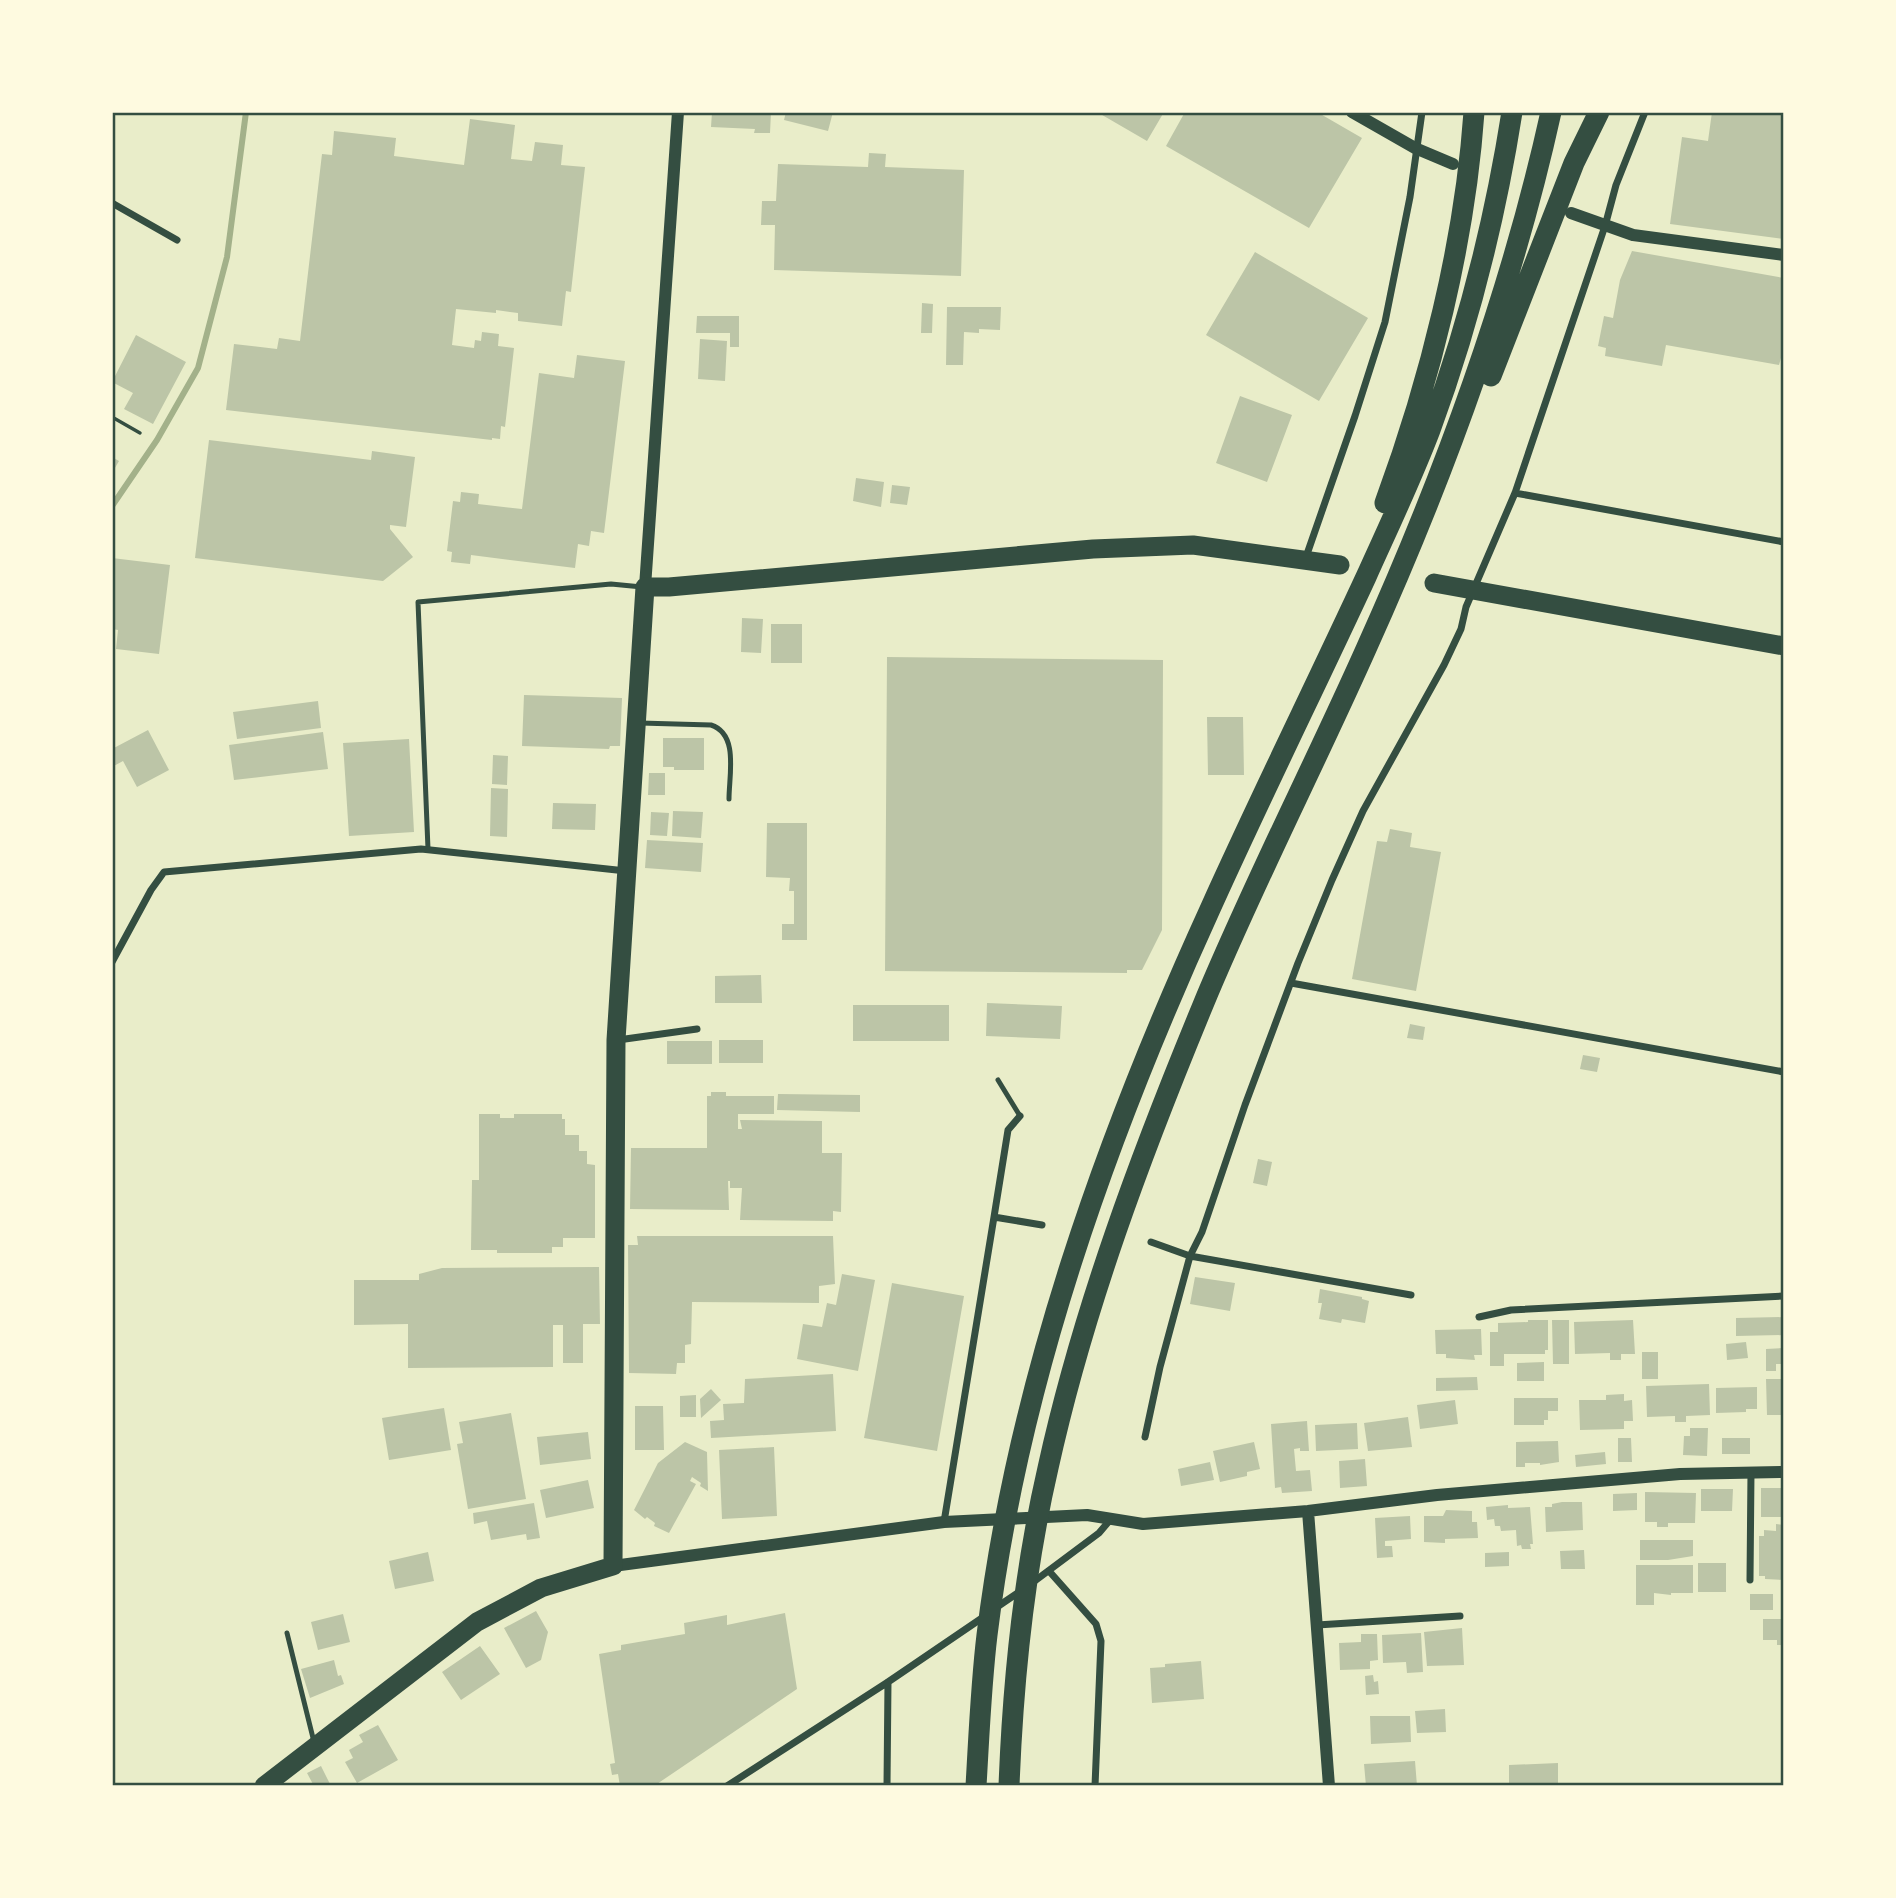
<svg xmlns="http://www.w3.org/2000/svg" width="1896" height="1898" font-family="'PT Sans Narrow',sans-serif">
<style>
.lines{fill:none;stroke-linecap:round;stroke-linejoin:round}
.stream{stroke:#a3b18a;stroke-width:6}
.building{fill:#bcc5a7}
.path{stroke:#344e41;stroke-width:3.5}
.service{stroke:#344e41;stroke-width:5}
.minor{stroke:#344e41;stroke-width:7}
.tertiary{stroke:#344e41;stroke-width:12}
.trunk{stroke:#344e41;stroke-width:19}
.motorway{stroke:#344e41;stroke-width:21}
.neatline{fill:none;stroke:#344e41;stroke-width:2.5}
</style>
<rect width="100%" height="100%" fill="#e9edc9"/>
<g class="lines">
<path class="stream" d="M112,506L157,440L198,368L227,257L246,112"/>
</g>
<path class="building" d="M712,112H771L770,133H754L755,129L711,127Z
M786,112H833L828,131L784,120Z
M1097,112H1164L1147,141Z
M1185,112H1317L1362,138L1309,228L1166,146Z
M1712,112H1784V239L1670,224L1682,137L1708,141Z
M470,119L515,125L511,159L532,161L535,142L563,145L561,165L585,167L571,292L566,291L562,326L518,321V313L496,310V313L456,309L452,345L474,348L475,340L481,341L482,332L499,334L498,346L514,348L505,427L501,426L500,439L492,438V440L226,410L234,344L277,349L279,338L300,341L322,154L332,155L334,131L396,138L394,156L464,165Z
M869,153L886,154L885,167L964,170L961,276L774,270L775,225H761L762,201H776L778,164L868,167Z
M1632,251L1784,278V358H1781L1779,365L1666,345L1662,366L1605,356L1606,348L1598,346L1604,316L1613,318L1620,280Z
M1255,252L1368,318L1319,401L1206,335Z
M922,303L933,304L932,333H921Z
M947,307H1001L1000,330L979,329V333L964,332L963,365H946Z
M697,316H739V347H730V333H696Z
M136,335L186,362L153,424L124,409L133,393L112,382Z
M700,339L727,341L725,381L698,379Z
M577,355L625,361L604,533L591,531L589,546L578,544L575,568L471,555L470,564L451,562L452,552L447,551L453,501L460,502L461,492L479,494L478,504L522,509L539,373L574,378Z
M1240,396L1292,415L1267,482L1216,463Z
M209,440L371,460L372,451L415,457L406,527L390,525V529L413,557L383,581L195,558Z
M112,457L119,461L112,473Z
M856,478L884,482L881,507L853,501Z
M892,485L910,487L907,505L890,503Z
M112,558L170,565L159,654L116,649L118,630L112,629Z
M742,618L763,619L761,653L741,652Z
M771,624H802V663H771Z
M887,657L1163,660L1162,930L1142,970H1127V973L885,971Z
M524,695L622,698L620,746H610L609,749L522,746Z
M318,701L321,728L237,739L233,712Z
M1207,717H1243L1244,775H1208Z
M148,730L169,770L137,787L123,761L112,767V749Z
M323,732L328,769L234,780L229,745Z
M663,738H704V770H674V767H663Z
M409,739L414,832L349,836L343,743Z
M493,755L508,756L507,785L492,784Z
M649,773H665V795H648Z
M491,788L508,789L507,837L490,836Z
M553,803L596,804L595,830L552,829Z
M673,811L703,812L701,838L672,836Z
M651,812L669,813L667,836L650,835Z
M767,823H807V940H782V924H794V891H789L790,878L766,877Z
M1390,829L1412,833L1410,847L1441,852L1416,991L1352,979L1377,841L1387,842Z
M647,840L703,843L701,872L645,868Z
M761,975L762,1003H715V976Z
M987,1003L1062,1006L1060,1039L986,1036Z
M853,1005H949V1041H853Z
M1410,1024L1425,1027L1423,1040L1407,1038Z
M719,1040H763V1063H719Z
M667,1041H712V1064H667Z
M1583,1055L1600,1058L1597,1072L1580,1069Z
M711,1092H726V1096H774V1114H738V1129H742L740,1120L822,1121V1153H842L841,1212L833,1211V1221L740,1220L742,1188H730V1181H728L729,1210L630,1209L631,1148H707V1096H711Z
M778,1094L860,1095V1112L777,1110Z
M479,1114H500V1118H514V1114H562V1119H565V1135H579V1151H587V1164L595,1165V1238H563V1247H552V1253H497V1250H471L472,1180H479Z
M1258,1159L1272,1162L1267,1186L1253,1183Z
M637,1236H833L835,1284L819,1286V1303L692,1302L691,1344L685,1345V1363H677L676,1374L629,1373L628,1245H638Z
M599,1267L600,1324H583V1363H563V1325H553V1367L408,1368V1324L354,1325V1280H419V1274L442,1268Z
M842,1274L875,1280L858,1371L797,1359L803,1324L822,1327L827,1303L836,1305Z
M1195,1277L1235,1283L1230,1311L1190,1304Z
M892,1283L964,1296L937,1451L864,1438Z
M1320,1289L1362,1297V1299L1369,1301L1365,1323L1342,1319L1341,1323L1319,1319L1322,1303H1318Z
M1784,1317V1335L1736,1336V1318Z
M1528,1320H1548V1350H1545V1354H1504V1366H1490V1332H1498V1323L1528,1322Z
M1552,1320H1569V1364H1553Z
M1633,1320L1635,1354H1621V1360H1610V1353L1575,1354L1574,1322Z
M1481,1329L1482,1355H1474L1475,1360L1446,1358V1354H1436L1435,1330Z
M1746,1342L1748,1358L1727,1360L1726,1344Z
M1784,1348V1364H1776V1371H1766V1349Z
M1642,1352H1658V1379H1642Z
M1544,1362V1381H1517V1363Z
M833,1374L836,1431L711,1438L710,1421L724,1420L723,1404L744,1403L745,1379Z
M1477,1377L1478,1390L1436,1391V1378Z
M1766,1379H1784V1415H1767Z
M1709,1384L1710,1415L1686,1416V1422H1675V1416L1647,1417L1646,1386Z
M1757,1387V1409H1746V1412L1716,1413V1388Z
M711,1389L721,1400L701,1418L700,1399Z
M1624,1394V1401L1632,1400L1633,1421H1624V1429L1580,1430L1579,1400H1606V1395Z
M696,1395V1417H680V1396Z
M1514,1398H1558V1411H1548V1420H1544V1425H1514Z
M1455,1400L1458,1424L1420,1429L1417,1405Z
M635,1406H663L664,1450H635Z
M444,1408L451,1450L389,1460L382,1418Z
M511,1413L526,1499L468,1509L457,1444L463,1443L459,1422Z
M1408,1417L1412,1447L1368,1451L1364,1423Z
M1307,1421L1309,1451H1300V1448L1294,1449L1296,1471L1310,1470L1312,1491L1282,1493L1281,1487L1275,1488L1271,1424Z
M1357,1423L1358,1449L1316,1451L1315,1425Z
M1690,1428H1708L1707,1456L1683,1455L1684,1436H1690Z
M588,1432L591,1459L540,1465L537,1437Z
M1618,1438H1631L1632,1462H1618Z
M1722,1438H1750V1454H1722Z
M1558,1441L1559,1462L1540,1465V1463H1525V1467H1516V1442Z
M685,1442L707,1452L708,1491L700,1486L701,1483L692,1477L690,1481L696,1484L669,1533L654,1526L655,1523L647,1517L645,1519L634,1510L658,1463Z
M1254,1442L1260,1469L1247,1472V1476L1220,1482L1213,1451Z
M774,1447L777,1516L722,1519L719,1450Z
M1605,1452L1606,1464L1576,1467L1575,1455Z
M1365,1459L1367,1486L1340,1488L1339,1461Z
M1210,1462L1214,1480L1181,1486L1178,1469Z
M588,1480L594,1508L546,1518L540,1490Z
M1761,1488H1784V1517H1761Z
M1701,1489H1733L1732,1511H1701Z
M1645,1492L1696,1493L1695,1523H1668V1527H1657V1522H1645Z
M1637,1493V1510L1613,1511V1494Z
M1562,1502H1582L1583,1530L1546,1532L1545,1507H1552V1504Z
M534,1503L540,1538L527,1540L526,1534L491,1540L487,1521L474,1524L473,1513Z
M1508,1505V1508L1530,1507L1533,1544H1530L1531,1549H1522L1521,1545L1517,1546L1516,1530L1501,1531L1500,1526H1495L1494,1519L1487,1520L1486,1507Z
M1446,1510L1472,1511V1522H1477L1478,1538L1445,1539V1543L1424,1542V1516H1443Z
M1410,1516L1411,1539L1385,1541V1546H1392L1393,1557L1377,1558L1375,1518Z
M1776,1524L1784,1525V1580L1765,1579V1576H1759V1536H1764V1530L1776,1531Z
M1640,1540H1693V1556L1668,1560H1640Z
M1584,1550L1585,1569H1561L1560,1551Z
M428,1552L434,1581L395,1589L389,1561Z
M1509,1552V1566L1485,1567V1553Z
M1698,1563H1726V1592H1698Z
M1636,1565H1693V1593H1671V1595L1654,1593V1605H1636Z
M1750,1594H1773V1610H1750Z
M536,1611L548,1632L541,1660L526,1668L504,1628Z
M785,1613L797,1689L654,1786H620L618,1774L612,1775L610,1764L615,1763L599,1654L621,1650V1645L685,1634L684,1623L727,1615V1625Z
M343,1614L350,1642L318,1650L311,1622Z
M1763,1619H1784V1645H1777V1640H1763Z
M1462,1628L1464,1665L1427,1666L1424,1632Z
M1421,1633L1423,1672L1407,1673L1406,1662L1383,1663L1382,1635Z
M1361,1634H1377L1378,1660L1370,1661V1669L1340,1670L1339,1643L1361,1642Z
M480,1646L500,1674L461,1700L442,1672Z
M334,1660L338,1676L341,1675L344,1684L310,1698L301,1669Z
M1201,1661L1204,1699L1152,1703L1150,1668L1165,1667V1664Z
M1373,1675L1374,1682L1378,1681L1379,1694L1366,1695L1365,1676Z
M1445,1709L1446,1732L1417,1733L1415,1711Z
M1370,1716H1410L1411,1742L1371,1744Z
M378,1725L398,1760L357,1783L345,1762L353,1758L349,1750L363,1742L359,1735Z
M1415,1761L1417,1786H1366L1364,1764Z
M1558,1763V1785L1509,1786V1765Z
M321,1766L331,1786H314L307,1773Z"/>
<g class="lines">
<path class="path" d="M112,417L140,433"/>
<path class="service" d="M640,723L711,725C739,734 729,775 729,799
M428,849L418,602L611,584L642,587
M998,1080L1020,1116
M287,1633L314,1742"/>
<path class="minor" d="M112,203L177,240
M1515,493L1784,542
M1306,557L1355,416L1385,322L1410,197L1422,112
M112,962L151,890L164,872L421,849L626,871
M1291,983L1784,1072
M618,1040L697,1029
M994,1217L1008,1130L1020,1116
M1151,1242L1190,1256L1202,1232L1245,1105L1298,963L1332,880L1363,811L1444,665L1461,629L1466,607L1515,493L1605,226L1616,185L1645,112
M1479,1317L1511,1310L1784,1296
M1145,1437L1160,1367L1190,1256L1411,1295
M944,1522L994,1217L1042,1225
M1049,1571L1096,1624L1101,1641L1095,1786
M1750,1580L1751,1472
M1032,1583L1099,1533L1110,1520
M997,1607L1022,1590
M1317,1625L1460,1616
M727,1786L888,1682L985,1616
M887,1786L888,1682"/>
<path class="tertiary" d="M1352,112L1415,148L1453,164
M1571,213L1633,235L1784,255
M645,587L678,112
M1308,1511L1329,1786
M613,1566L944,1522L1087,1515L1143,1524L1308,1511L1437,1495L1680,1474L1784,1472"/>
<path class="trunk" d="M1434,583L1784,646
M264,1786L477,1622L541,1588L613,1566L616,1040L645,587H669L1093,549L1193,545L1340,565"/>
<path class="motorway" d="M1491,376L1574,163L1599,112
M1385,503C1430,381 1465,242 1474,112
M976,1786C979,1736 981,1685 987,1635C1018,1383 1106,1137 1211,907C1261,796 1315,687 1366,577C1388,528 1411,480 1430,430C1468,327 1495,220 1512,112
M1009,1786C1013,1680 1024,1572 1048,1468C1083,1309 1141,1155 1203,1005C1253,884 1313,768 1366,649C1444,476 1510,298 1551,112"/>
</g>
<rect width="1896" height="1898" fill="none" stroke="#fefae0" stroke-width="228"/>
<rect x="114" y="114" width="1668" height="1670" class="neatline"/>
</svg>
